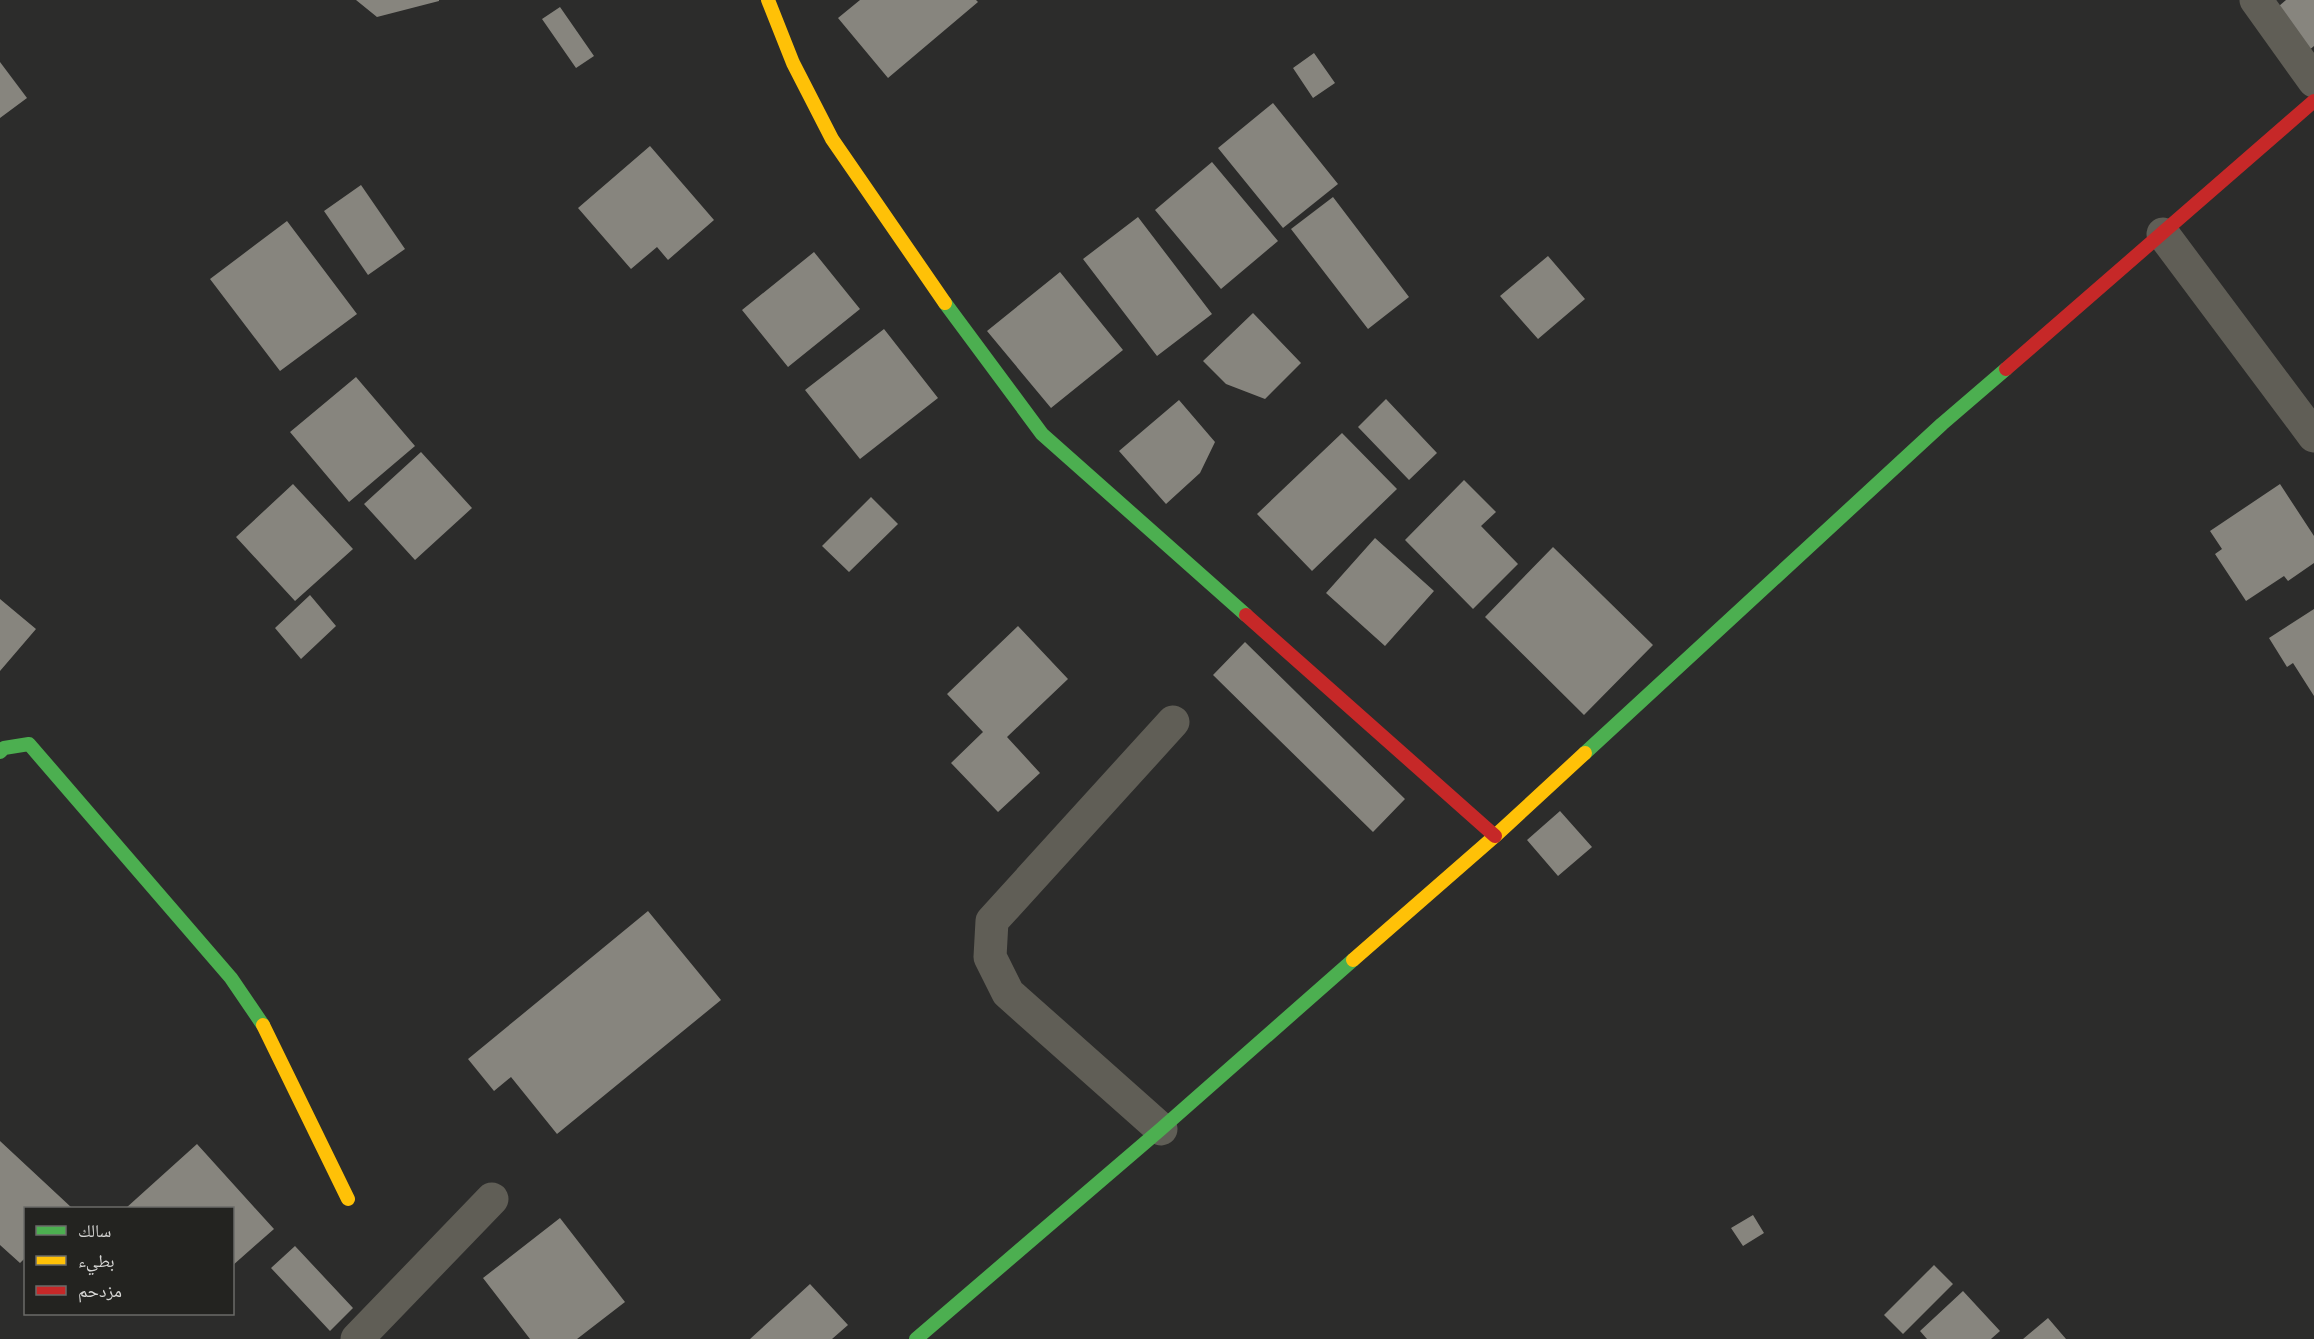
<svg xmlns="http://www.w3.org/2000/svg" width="2314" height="1339" font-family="'IBM Plex Sans','Noto Naskh Arabic',sans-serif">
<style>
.building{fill:#87857e}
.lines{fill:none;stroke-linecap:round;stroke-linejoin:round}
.street{stroke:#605e56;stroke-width:33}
.fast{stroke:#4caf50;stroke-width:14}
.slow{stroke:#ffc107;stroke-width:14}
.jam{stroke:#c62828;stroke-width:14}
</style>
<rect width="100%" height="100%" fill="#2c2c2b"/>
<path class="building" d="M356,0H439V1L377,17Z
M860,0H976L978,2L888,78L838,18Z
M2286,0H2314V46L2306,53L2272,12Z
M560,7L594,56L576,68L542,19Z
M1314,53L1335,83L1313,98L1293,68Z
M0,62L27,98L0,118Z
M1273,103L1338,184L1283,228L1218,148Z
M650,146L714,220L668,260L657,247L631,269L578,208Z
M1212,162L1278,241L1221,289L1155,210Z
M361,185L405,249L368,275L324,211Z
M1333,197L1409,297L1368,329L1291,229Z
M1138,217L1212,314L1157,356L1083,259Z
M287,221L357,314L280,371L210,279Z
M814,252L860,309L788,367L742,310Z
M1548,256L1585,299L1538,339L1500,296Z
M1060,272L1123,350L1051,408L987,331Z
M1253,313L1301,363L1265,399L1226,384L1203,361Z
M884,329L938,398L860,459L805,390Z
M356,377L415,446L349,502L290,432Z
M1386,399L1437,453L1409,480L1358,427Z
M1179,400L1215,442L1200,473L1166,504L1119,451Z
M1342,433L1397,489L1312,571L1257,514Z
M421,452L472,508L415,560L364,504Z
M1464,480L1496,512L1481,526L1518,564L1473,609L1405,540Z
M293,484L353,549L295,601L236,537Z
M2280,484L2314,536V563L2288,581L2284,576L2246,601L2215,554L2222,549L2210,531Z
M871,497L898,524L849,572L822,546Z
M1375,538L1434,591L1385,646L1326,593Z
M1553,547L1653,645L1584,715L1485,617Z
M310,595L336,626L301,659L275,628Z
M0,599L36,629L0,671Z
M2314,609V696L2293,663L2287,667L2269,638Z
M1018,626L1068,679L1007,737L1040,773L998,812L951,763L983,732L947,694Z
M1245,642L1405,799L1373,832L1213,675Z
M1560,811L1592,847L1558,876L1527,840Z
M648,911L721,1000L557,1134L511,1077L494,1091L468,1059Z
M0,1141L72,1208H26V1257L20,1263L0,1245Z
M197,1144L274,1229L232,1266V1208H126Z
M1753,1215L1764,1233L1743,1246L1731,1228Z
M560,1218L625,1302L577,1339H530L483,1278Z
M295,1246L353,1308L330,1331L271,1268Z
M1934,1265L1953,1284L1903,1334L1884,1315Z
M810,1284L848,1325L832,1339H750Z
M1963,1291L2000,1331L1991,1339H1927L1920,1331Z
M2048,1318L2066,1339H2023Z"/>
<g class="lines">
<path class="street" d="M2256,0L2314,81
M2163,234L2314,436
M1161,1129L1008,993L990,957L992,921L1173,722
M357,1339L492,1199"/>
<path class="fast" d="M945,303L1042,434L1246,615
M0,752L4,748L29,744L231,978L263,1025
M1585,753L1942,424L2006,369
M916,1339L1161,1129L1353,960"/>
<path class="slow" d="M768,0L793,63L832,139L945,303
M1353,960L1495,836L1585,753
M263,1025L348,1199"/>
<path class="jam" d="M2006,369L2314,101
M1246,615L1495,836"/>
</g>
<rect x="24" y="1207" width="210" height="108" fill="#232320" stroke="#6b6b68" stroke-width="1.5"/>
<rect x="36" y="1226" width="30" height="9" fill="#4caf50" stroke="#6b6b68" stroke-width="1.5"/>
<text x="78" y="1237" font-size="18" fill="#d6d6d4">سالك</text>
<rect x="36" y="1256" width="30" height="9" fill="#ffc107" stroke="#6b6b68" stroke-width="1.5"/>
<text x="78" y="1267" font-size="18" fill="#d6d6d4">بطيء</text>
<rect x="36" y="1286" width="30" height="9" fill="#c62828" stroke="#6b6b68" stroke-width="1.5"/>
<text x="78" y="1297" font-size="18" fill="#d6d6d4">مزدحم</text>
</svg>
